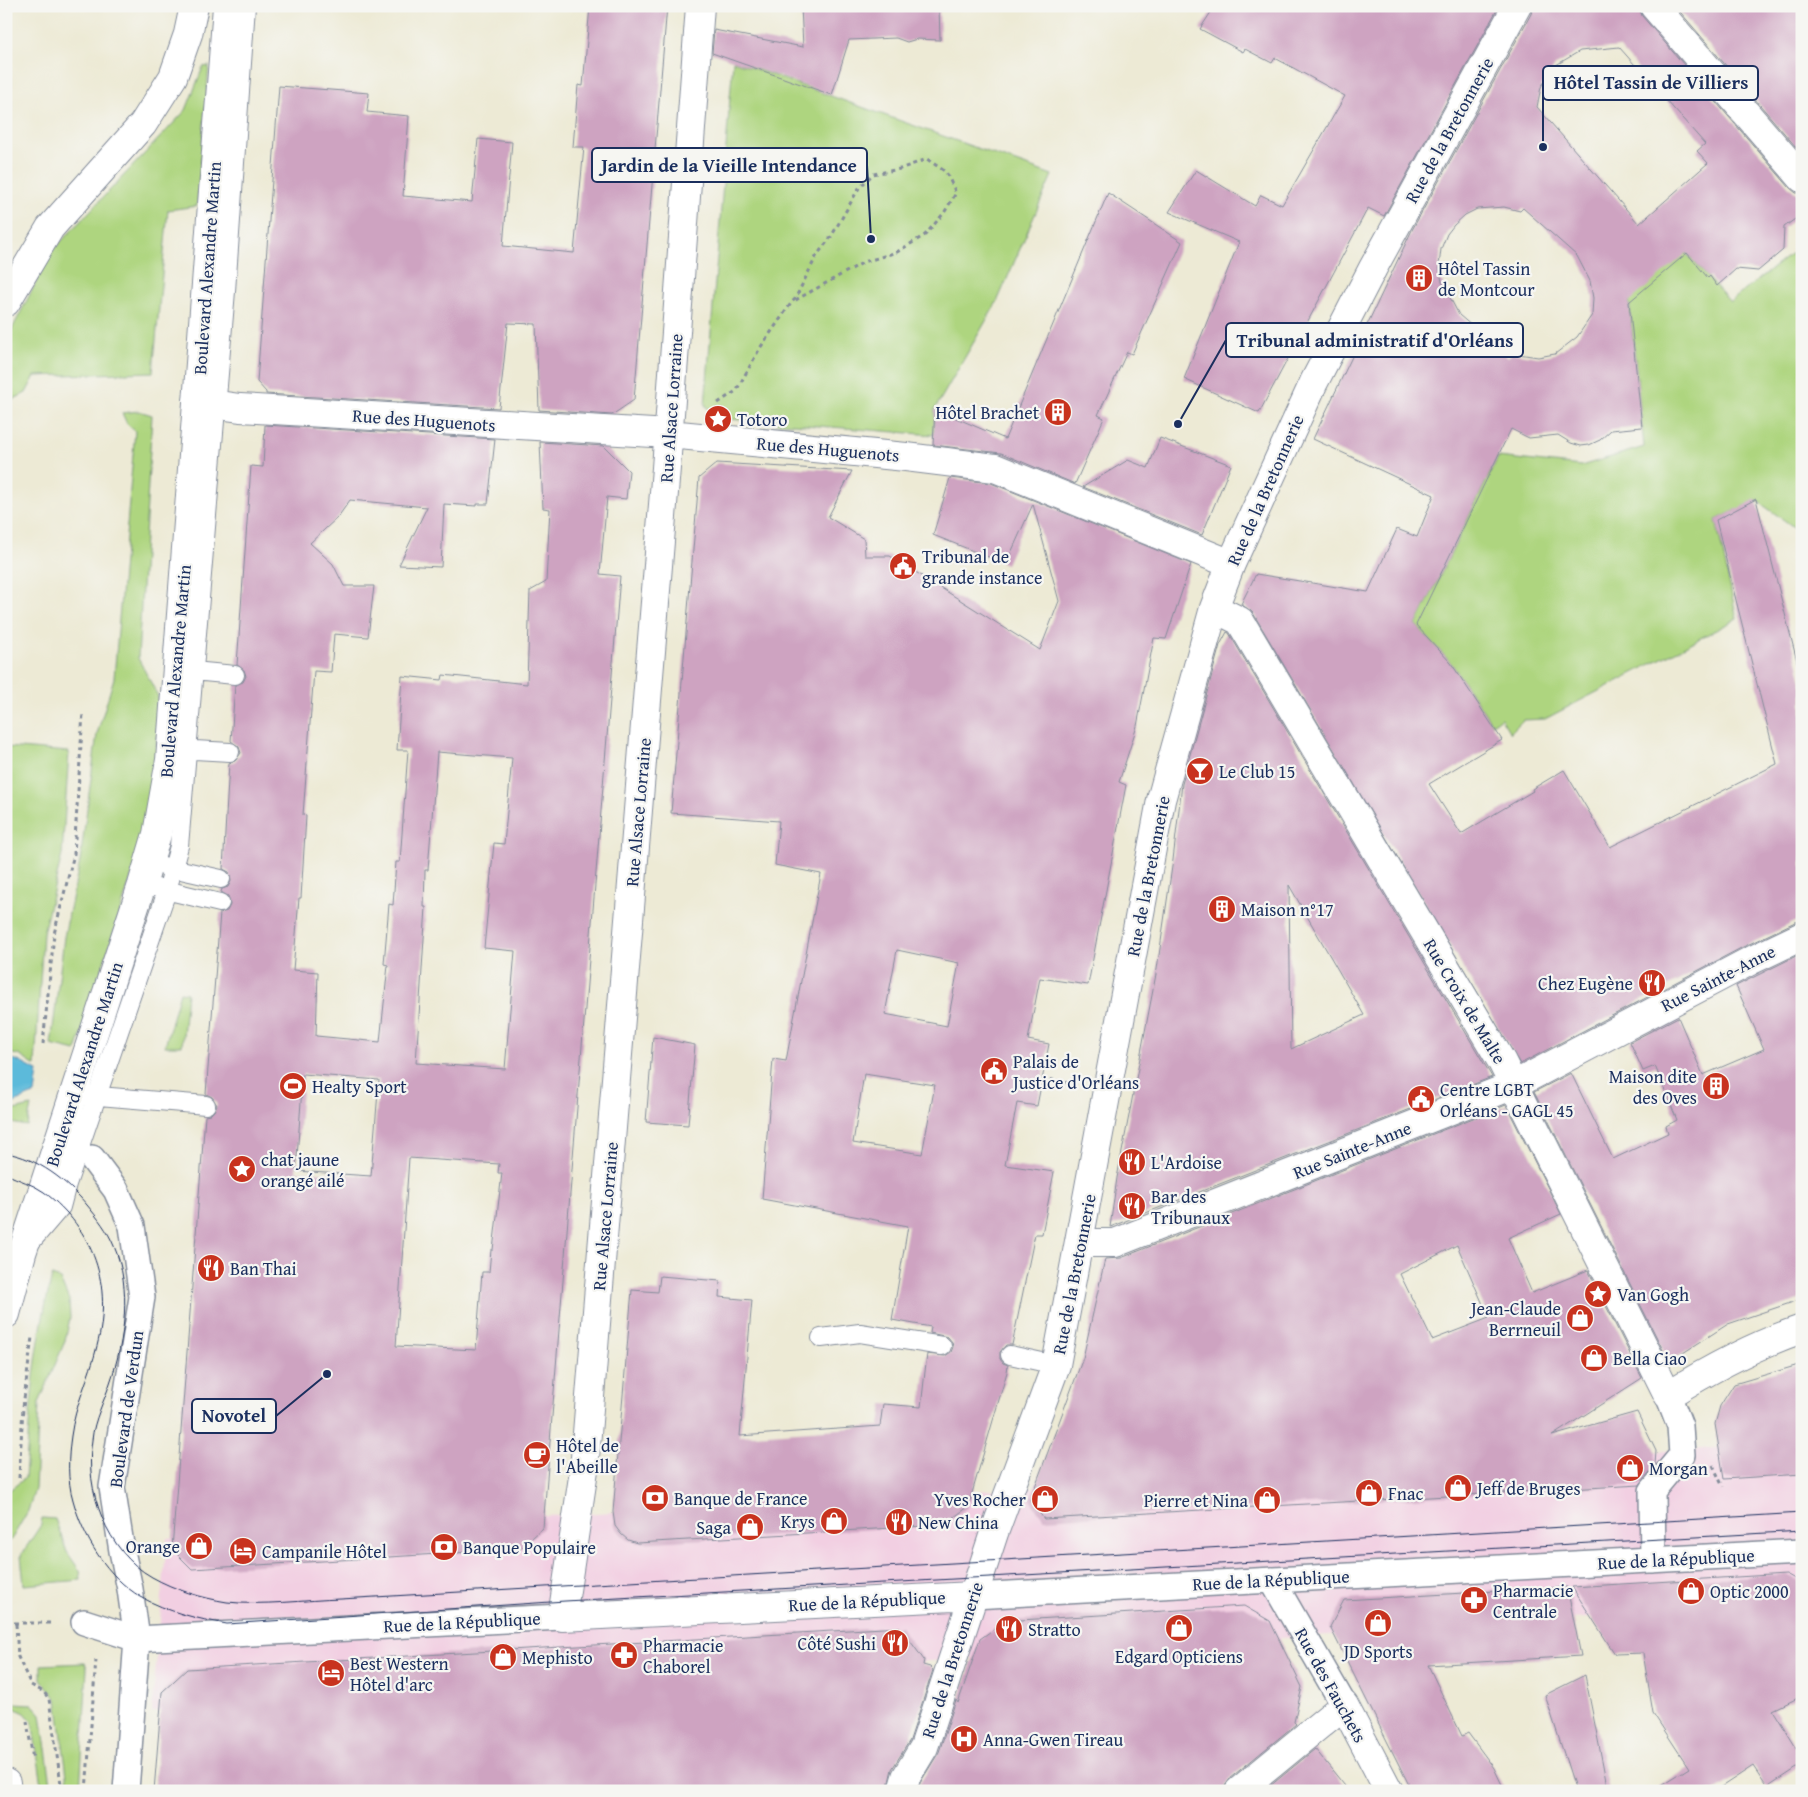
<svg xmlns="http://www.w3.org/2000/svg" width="1808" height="1797" font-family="'Gentium Book Plus',serif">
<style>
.built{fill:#f2cfe2}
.green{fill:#aed57f;stroke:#64826e}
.water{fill:#5cbada;stroke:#3c749c}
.building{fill:#cea3c1;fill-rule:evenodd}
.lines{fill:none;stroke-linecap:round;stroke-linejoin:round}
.service-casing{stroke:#848c9a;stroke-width:20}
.pedestrian-casing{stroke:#848c9a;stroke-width:28}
.minor-casing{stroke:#848c9a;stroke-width:30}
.primary-casing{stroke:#848c9a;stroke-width:30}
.path{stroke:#848c9a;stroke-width:3;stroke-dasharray:4 4;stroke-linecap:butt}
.service{stroke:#fff;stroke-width:18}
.pedestrian{stroke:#fff;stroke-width:25}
.minor{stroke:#fff;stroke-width:28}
.primary{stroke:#fff;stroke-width:28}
.tram{stroke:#1b2f5e;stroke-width:1}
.labels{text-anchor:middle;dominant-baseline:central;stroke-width:4.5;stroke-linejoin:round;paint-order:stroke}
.street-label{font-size:18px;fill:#1b2f5e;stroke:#f6f6f2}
.poi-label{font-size:18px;fill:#1b2f5e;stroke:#f6f6f2;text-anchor:start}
.leader{fill:none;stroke:#1b2f5e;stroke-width:2}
.callout-dot{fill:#1b2f5e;stroke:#f6f6f2;stroke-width:2}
.callout{fill:#f6f6f2;stroke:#1b2f5e;stroke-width:2}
.callout-label{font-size:19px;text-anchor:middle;font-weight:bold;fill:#1b2f5e}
</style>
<rect width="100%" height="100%" fill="#f6f6f2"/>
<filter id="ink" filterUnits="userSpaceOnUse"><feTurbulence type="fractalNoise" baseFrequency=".02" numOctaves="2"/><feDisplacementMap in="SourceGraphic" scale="10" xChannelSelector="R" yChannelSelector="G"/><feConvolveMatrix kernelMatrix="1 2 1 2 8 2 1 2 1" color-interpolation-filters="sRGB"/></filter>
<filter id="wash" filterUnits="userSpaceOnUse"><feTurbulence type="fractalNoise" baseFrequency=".0096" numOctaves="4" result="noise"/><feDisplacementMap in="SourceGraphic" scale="20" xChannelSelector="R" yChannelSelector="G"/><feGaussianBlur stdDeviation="1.12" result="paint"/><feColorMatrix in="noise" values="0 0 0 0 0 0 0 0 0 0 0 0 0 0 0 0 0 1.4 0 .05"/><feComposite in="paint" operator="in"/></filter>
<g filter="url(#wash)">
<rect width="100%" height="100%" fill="#edead5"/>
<path class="built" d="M1802,1443V1604L152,1712L167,1538Z"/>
<path class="green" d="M733,61L1052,175L997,302L935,409L934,435L716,418L705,405Z
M209,66L197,206L168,210L153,372L35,376L26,393L6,403V341L52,251L186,110L203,67Z
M1802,245V533L1756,500L1716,520L1737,619L1545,719L1523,720L1510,733L1501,718L1492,724L1451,663L1416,625L1498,457L1581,466L1644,447L1629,301L1685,252L1730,302Z
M139,411L152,415L138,658L158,696L156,752L143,840L76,1051L51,1045L64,937L80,861L97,734L114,678L135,431L127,424L122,413Z
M6,747L69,752L62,855L43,933L35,1066L19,1055L6,1053Z
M180,992L187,993L182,1046H165Z
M31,1106L27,1126L6,1122V1112Z
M52,1276L60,1279L69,1300L70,1318L65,1341L39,1403L35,1489L28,1511L11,1540L6,1543V1493L25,1478C30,1408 35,1344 52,1276Z
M42,1518L55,1519L67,1552L80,1571L81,1580L24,1585L21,1555L41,1525Z
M85,1663L87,1668L80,1791H69L57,1699L41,1679V1665Z
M14,1703L32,1704L41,1714L52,1791H43L32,1721L25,1713L14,1708Z"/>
<path class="water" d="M6,1058C19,1059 27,1067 38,1071L35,1094C24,1096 18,1104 6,1104Z"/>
<g id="blocks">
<path class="building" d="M590,6H667L634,400L612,415L539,410L536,324L508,323L499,408L266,394V392L257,382L279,86L369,93L367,112L409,116L403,196L472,202L478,139L512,142L503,246L574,253L584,147H573L578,85L583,86Z
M801,6H939L940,40L917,39L907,42L896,38L849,40L832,95L712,53L714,30L803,47Z
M1215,6H1499L1384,216L1368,208L1259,413L1184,379L1239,242L1169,212L1196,170L1255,206L1261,195L1282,205L1345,96L1275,58L1272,63L1245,49L1243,52L1200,29Z
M1533,6H1639L1642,16L1790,188L1796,193H1802V214L1784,227L1783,250L1758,271L1736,269L1717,286L1710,276L1708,278L1687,253L1629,302L1642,427L1611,430L1600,440L1589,445L1581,446L1571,443L1558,435L1529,438L1511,429L1416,625L1451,663L1502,740L1429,784L1461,834L1533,791L1532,789L1564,770L1610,847L1777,764L1716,520L1756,499L1802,681V921L1795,922L1743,947L1520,1064L1253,613L1241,604L1256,574L1368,592L1397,529L1417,537L1434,495L1313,439L1412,230L1531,14ZM1619,47L1705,144L1697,151L1708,163L1639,224L1537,107L1541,87L1556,65L1580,51ZM1504,207L1520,211L1523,208L1577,256L1590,281L1593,298L1592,315L1577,337L1555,354L1538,357L1512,353L1508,357L1459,315L1442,282L1439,266L1441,249L1447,234L1454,225L1465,215L1477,209Z
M1675,6H1802V154Z
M1108,193L1182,242L1132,354L1127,352L1098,415L1104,418L1075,484L1001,453L933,445L935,409L1005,439Z
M265,425L495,439L488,504H477V506L444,504L441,567L399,565L427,507L350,500L338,517L310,543L333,564L344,586H374L368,637L334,634L331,672L314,671L303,815L306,816L301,898H299L293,970L318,972L316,1036L380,1042L388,965L384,964L389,904L393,905L396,862H400L408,750H397L402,676L442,680L443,675L527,684L530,591L546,582L550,509L543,508L540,442L604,446L629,471L626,499L607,497L600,574L620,576L543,1528L520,1549L192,1569L172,1549L205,1116L210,1115L214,1111L217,1105L212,1097L206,1094L220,913L227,911L230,905L228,896L221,892L222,889L228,887L231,881L229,872L223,869L229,763L235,761L241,753L239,747L231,741L235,685L243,682L246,676L244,670L237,665L251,466L263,467ZM437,752L512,758L504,844L494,843L484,948L515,951L505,1069L416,1063L426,907H424L425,870H428ZM303,1074L379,1080L371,1176L296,1171ZM409,1158L499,1164L498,1173H502L493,1250H491L489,1272H482L476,1350L396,1346Z
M1160,438L1231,465L1202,535L1083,487L1128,460L1148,468Z
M717,463L852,471L828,517L864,539L865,556H890L1040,650L1059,601L1033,504L1006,564L933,535L950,478L991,483L1191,564L1166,639L1154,638L1137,726L1119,782L1126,785L1088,985L1040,978L1028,1040L1049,1044L1037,1106L1017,1103L1005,1165L1054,1172L1042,1234H1035L1012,1345H1006L1000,1352V1359L1003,1363L1008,1365L1007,1372L968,1507L943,1525L637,1543L628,1540L621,1534L615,1526L613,1512L632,1290L658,1292L660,1276L720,1281L719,1297L752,1300L740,1436L880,1426L883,1404L921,1407L927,1354L945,1356L951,1352L953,1347L952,1342L948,1337L930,1333L931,1327L892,1320L908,1226L762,1199L773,1059L786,1061L821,874L775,865L779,821L671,813L699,478ZM897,950L959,963L947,1026L885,1014ZM864,1074L935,1085L922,1154L853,1143Z
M1227,632L1229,633L1492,1077L1110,1227L1117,1178L1157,969L1173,860L1182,784L1220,645ZM1289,885L1364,1015L1291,1049Z
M1802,953V1299L1728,1324L1669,1362L1534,1092L1571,1073L1613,1159L1668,1133L1666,1126L1677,1120L1655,1066L1643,1071L1630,1042L1678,1017L1703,1075L1764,1049L1736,986Z
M653,1037L695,1045L688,1125L646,1122Z
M1506,1105L1561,1214L1508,1238L1532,1293L1588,1270L1642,1378L1552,1436L1637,1412L1656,1451L1655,1465L1640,1485L1044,1519L1030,1500L1083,1358L1105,1259L1121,1258ZM1457,1245L1489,1318L1432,1340L1400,1274Z
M1802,1364V1474L1724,1479L1715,1424L1720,1406L1734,1384Z
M1786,1574L1802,1583V1696L1773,1710L1802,1757V1764L1767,1787L1753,1766L1715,1791H1652L1689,1768L1653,1713L1643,1653L1615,1654L1572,1587Z
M1567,1587L1581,1656L1428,1665L1462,1736L1468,1733L1494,1768L1505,1791H1412L1330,1627L1344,1600Z
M1244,1606L1270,1621L1302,1687L1294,1722L1296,1724L1229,1779L1225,1785L1224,1791H918L920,1783L939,1752L956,1700L958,1703L980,1639L1005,1621Z
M900,1627L924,1660L923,1665L930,1667L933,1670L910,1740L892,1769L887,1791H154L162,1692L187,1669Z
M1585,1675L1600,1750L1608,1791H1576L1545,1695Z
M1315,1749L1349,1791H1264Z"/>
</g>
</g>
<g filter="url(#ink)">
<use href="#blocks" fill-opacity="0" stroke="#848c9a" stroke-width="1"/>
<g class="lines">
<g class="service-casing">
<path id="service" d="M183,670L235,675
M177,749L230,752
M163,866L221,879
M157,888L220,903
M87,1095L206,1105
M31,1242L61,1207L67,1184L167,891L179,846L226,291L246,6
M821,1338L860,1333L942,1346
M1010,1355L1056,1365"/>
</g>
<g class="pedestrian-casing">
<path id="pedestrian" d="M92,1158L116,1190L132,1226L142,1297L112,1487L122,1551L130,1589L137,1639L126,1791
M1653,1560L1652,1491L1682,1455L1680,1426L1668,1395
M1272,1580L1344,1705
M973,1596L1802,1552
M84,1622L137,1639L562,1617"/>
</g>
<g class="minor-casing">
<path id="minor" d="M700,6L666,468L584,1470L562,1617L973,1596
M1654,6L1802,178
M197,402L240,408L669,434L906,457L995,468L1231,564
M1214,608L1240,621L1502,1062L1668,1395C1710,1369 1754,1345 1802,1329
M1080,1243H1115L1514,1085L1750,961L1802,936
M902,1791L906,1777L924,1747L994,1533L1056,1365L1161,800L1214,608L1231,564L1314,382L1373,268L1517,6
M1239,1791L1344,1705L1389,1791"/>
</g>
<g class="primary-casing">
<path id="primary" d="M6,302L50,228L143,124L173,77L188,34L194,6
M6,1314L22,1253L142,885L157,834L170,760L227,6
M6,1783L7,1791"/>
</g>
<path class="path" d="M718,403L736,391L760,348L792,302L795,299L817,255L831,237L859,188L873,174L900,169L927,159L946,172L956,193L944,213L925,235L897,252L864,262L792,302
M43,1044L54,934L74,854L83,713
M1042,1078L1073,1084
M1713,1465L1723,1487
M19,1478L23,1407L32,1337
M6,1623H51
M16,1624L18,1657L31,1685L44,1692L49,1699L62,1791
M27,1721L33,1760
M86,1791L96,1660"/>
<use href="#service" class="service"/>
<use href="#pedestrian" class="pedestrian"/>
<use href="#minor" class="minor"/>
<use href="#primary" class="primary"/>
<path class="tram" d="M6,1153C38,1158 67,1181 87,1205C97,1217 108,1231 114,1246C132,1288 125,1340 110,1383C104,1402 94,1419 92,1440C84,1489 107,1552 152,1577C175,1590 202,1598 227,1602C261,1606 306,1600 341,1599L1802,1513
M6,1174C18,1180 33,1184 44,1192C94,1230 113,1285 97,1346C90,1376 75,1405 71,1436C68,1457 67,1480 73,1500C83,1537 107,1577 141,1597C168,1612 197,1619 227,1624L565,1601L1802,1531"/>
</g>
</g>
<defs>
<g id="building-disc" transform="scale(1.4375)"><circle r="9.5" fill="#c8321e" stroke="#f6f6f2"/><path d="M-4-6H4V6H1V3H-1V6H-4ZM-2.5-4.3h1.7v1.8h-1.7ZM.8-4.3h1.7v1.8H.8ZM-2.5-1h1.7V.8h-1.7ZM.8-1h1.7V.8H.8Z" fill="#fff"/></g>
<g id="sight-disc" transform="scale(1.4375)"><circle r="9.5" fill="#c8321e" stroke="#f6f6f2"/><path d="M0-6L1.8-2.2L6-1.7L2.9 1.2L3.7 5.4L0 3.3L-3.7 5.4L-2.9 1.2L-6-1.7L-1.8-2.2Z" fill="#fff"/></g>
<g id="civic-disc" transform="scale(1.4375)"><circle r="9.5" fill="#c8321e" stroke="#f6f6f2"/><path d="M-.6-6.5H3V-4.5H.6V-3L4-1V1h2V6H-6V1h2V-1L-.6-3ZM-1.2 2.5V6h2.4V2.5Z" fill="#fff"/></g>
<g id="bar-disc" transform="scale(1.4375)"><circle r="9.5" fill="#c8321e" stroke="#f6f6f2"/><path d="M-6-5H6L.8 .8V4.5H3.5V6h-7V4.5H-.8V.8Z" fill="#fff"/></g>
<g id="restaurant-disc" transform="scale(1.4375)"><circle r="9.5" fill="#c8321e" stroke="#f6f6f2"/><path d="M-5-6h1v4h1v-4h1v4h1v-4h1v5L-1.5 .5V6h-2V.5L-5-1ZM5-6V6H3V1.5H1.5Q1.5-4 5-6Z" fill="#fff"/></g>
<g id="stadium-disc" transform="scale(1.4375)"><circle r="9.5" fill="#c8321e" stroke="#f6f6f2"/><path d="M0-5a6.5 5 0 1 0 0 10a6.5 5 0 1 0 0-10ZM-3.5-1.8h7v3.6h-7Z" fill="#fff"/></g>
<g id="shop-disc" transform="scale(1.4375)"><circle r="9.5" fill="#c8321e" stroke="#f6f6f2"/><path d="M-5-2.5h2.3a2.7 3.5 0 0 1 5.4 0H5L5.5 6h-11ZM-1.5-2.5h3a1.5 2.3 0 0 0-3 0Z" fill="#fff"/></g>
<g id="cafe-disc" transform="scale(1.4375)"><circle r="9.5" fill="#c8321e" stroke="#f6f6f2"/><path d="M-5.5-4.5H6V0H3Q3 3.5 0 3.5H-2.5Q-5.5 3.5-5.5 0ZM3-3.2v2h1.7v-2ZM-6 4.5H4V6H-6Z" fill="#fff"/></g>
<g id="bank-disc" transform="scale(1.4375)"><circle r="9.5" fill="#c8321e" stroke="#f6f6f2"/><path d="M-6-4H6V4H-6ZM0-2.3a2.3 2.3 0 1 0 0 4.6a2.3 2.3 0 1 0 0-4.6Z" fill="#fff"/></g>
<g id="hotel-disc" transform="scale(1.4375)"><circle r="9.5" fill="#c8321e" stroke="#f6f6f2"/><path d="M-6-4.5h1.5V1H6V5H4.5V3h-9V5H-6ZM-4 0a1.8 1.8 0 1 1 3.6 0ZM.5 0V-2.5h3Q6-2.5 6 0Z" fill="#fff"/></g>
<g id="pharmacy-disc" transform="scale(1.4375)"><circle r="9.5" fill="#c8321e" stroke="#f6f6f2"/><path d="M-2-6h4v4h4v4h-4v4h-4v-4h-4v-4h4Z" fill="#fff"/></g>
<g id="hospital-disc" transform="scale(1.4375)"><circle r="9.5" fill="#c8321e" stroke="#f6f6f2"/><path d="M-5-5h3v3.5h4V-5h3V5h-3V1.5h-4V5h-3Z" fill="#fff"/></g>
</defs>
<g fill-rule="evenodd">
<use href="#building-disc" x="1419" y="278"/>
<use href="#building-disc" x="1058" y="412"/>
<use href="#sight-disc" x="718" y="419"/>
<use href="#civic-disc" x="903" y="566"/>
<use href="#bar-disc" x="1200" y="771"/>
<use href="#building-disc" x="1222" y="909"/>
<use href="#restaurant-disc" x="1652" y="983"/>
<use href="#civic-disc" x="994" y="1071"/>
<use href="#stadium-disc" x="293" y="1086"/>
<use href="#building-disc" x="1716" y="1086"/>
<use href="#civic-disc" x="1421" y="1099"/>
<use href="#restaurant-disc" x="1132" y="1162"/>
<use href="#sight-disc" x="242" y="1169"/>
<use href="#restaurant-disc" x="1132" y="1206"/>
<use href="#restaurant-disc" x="211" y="1268"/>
<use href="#sight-disc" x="1598" y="1294"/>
<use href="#shop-disc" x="1580" y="1318"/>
<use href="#shop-disc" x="1594" y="1358"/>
<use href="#cafe-disc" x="537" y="1455"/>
<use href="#shop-disc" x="1630" y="1468"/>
<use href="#shop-disc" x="1458" y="1488"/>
<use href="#shop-disc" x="1369" y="1493"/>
<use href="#bank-disc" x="655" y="1498"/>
<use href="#shop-disc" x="1045" y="1499"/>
<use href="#shop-disc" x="1267" y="1500"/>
<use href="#shop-disc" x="834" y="1521"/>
<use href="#restaurant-disc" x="899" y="1522"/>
<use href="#shop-disc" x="750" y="1527"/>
<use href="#shop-disc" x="199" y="1546"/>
<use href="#bank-disc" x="444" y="1547"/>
<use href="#hotel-disc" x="243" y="1551"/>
<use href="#shop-disc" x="1691" y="1591"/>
<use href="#pharmacy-disc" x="1474" y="1600"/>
<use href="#shop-disc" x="1378" y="1623"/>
<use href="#shop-disc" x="1179" y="1628"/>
<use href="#restaurant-disc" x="1009" y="1629"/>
<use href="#restaurant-disc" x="895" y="1643"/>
<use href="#pharmacy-disc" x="624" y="1655"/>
<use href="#shop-disc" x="503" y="1657"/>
<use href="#hotel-disc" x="331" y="1673"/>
<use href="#hospital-disc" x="964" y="1739"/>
</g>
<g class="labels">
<g class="street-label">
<text transform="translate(1449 130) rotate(-61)">Rue de la Bretonnerie</text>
<text transform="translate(207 268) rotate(-86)">Boulevard Alexandre Martin</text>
<text transform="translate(671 408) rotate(-86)">Rue Alsace Lorraine</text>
<text transform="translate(424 420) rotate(4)">Rue des Huguenots</text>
<text transform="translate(828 449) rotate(5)">Rue des Huguenots</text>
<text transform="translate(1265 490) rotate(-66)">Rue de la Bretonnerie</text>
<text transform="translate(175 671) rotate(-85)">Boulevard Alexandre Martin</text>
<text transform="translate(638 812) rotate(-85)">Rue Alsace Lorraine</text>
<text transform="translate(1148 876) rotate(-79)">Rue de la Bretonnerie</text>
<text transform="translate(1718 978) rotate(-27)">Rue Sainte-Anne</text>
<text transform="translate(1465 1001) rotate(59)">Rue Croix de Malte</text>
<text transform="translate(84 1064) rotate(-72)">Boulevard Alexandre Martin</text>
<text transform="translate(1352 1150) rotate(-22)">Rue Sainte-Anne</text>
<text transform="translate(605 1216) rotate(-85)">Rue Alsace Lorraine</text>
<text transform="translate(1074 1274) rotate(-79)">Rue de la Bretonnerie</text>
<text transform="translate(126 1409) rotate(-82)">Boulevard de Verdun</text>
<text transform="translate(1676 1559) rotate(-3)">Rue de la République</text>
<text transform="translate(1271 1580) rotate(-3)">Rue de la République</text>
<text transform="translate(867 1601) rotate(-3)">Rue de la République</text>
<text transform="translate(462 1622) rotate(-3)">Rue de la République</text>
<text transform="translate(952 1660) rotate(-72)">Rue de la Bretonnerie</text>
<text transform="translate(1331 1685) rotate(61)">Rue des Fauchets</text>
</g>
<g class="poi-label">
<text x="1438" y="268">Hôtel Tassin<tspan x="1438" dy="21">de Montcour</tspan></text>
<text x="1039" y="412" text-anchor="end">Hôtel Brachet</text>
<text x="737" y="419">Totoro</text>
<text x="922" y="556">Tribunal de<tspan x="922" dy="21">grande instance</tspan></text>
<text x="1219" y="771">Le Club 15</text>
<text x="1241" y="909">Maison n°17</text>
<text x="1633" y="983" text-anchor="end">Chez Eugène</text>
<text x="1013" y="1061">Palais de<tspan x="1013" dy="21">Justice d'Orléans</tspan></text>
<text x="1697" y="1076" text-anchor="end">Maison dite<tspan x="1697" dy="21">des Oves</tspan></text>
<text x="312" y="1086">Healty Sport</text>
<text x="1440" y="1089">Centre LGBT<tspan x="1440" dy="21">Orléans - GAGL 45</tspan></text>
<text x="261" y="1159">chat jaune<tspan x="261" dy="21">orangé ailé</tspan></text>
<text x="1151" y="1162">L'Ardoise</text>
<text x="1151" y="1196">Bar des<tspan x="1151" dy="21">Tribunaux</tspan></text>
<text x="230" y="1268">Ban Thai</text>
<text x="1617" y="1294">Van Gogh</text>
<text x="1561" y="1308" text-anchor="end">Jean-Claude<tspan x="1561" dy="21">Berrneuil</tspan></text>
<text x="1613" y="1358">Bella Ciao</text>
<text x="556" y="1445">Hôtel de<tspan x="556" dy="21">l'Abeille</tspan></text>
<text x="1649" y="1468">Morgan</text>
<text x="1477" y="1488">Jeff de Bruges</text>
<text x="1388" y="1493">Fnac</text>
<text x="674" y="1498">Banque de France</text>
<text x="1026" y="1499" text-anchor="end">Yves Rocher</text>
<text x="1248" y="1500" text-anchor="end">Pierre et Nina</text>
<text x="815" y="1521" text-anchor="end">Krys</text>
<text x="918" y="1522">New China</text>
<text x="731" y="1527" text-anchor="end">Saga</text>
<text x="180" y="1546" text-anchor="end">Orange</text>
<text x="463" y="1547">Banque Populaire</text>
<text x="262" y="1551">Campanile Hôtel</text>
<text x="1493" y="1590">Pharmacie<tspan x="1493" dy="21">Centrale</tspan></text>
<text x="1710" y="1591">Optic 2000</text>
<text x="1028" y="1629">Stratto</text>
<text x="876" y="1643" text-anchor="end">Côté Sushi</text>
<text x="643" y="1645">Pharmacie<tspan x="643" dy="21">Chaborel</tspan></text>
<text x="1378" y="1651" text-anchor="middle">JD Sports</text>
<text x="1179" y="1656" text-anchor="middle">Edgard Opticiens</text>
<text x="522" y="1657">Mephisto</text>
<text x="350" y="1663">Best Western<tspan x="350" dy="21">Hôtel d'arc</tspan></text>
<text x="983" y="1739">Anna-Gwen Tireau</text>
</g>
</g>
<path class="leader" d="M1543 147L1543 83M871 239L867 165M1178 424L1226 340M327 1374L276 1416"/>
<g class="callout-dot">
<circle cx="1543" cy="147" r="5"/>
<circle cx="871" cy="239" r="5"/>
<circle cx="1178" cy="424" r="5"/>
<circle cx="327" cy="1374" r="5"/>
</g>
<g class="callout">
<rect x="1543" y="66" width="215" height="34" rx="5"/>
<rect x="592" y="148" width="275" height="34" rx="5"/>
<rect x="1226" y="323" width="297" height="34" rx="5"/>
<rect x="192" y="1399" width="84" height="34" rx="5"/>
</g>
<g class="callout-label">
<text x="1651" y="89">Hôtel Tassin de Villiers</text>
<text x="729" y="172">Jardin de la Vieille Intendance</text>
<text x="1375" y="347">Tribunal administratif d'Orléans</text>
<text x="234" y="1422">Novotel</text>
</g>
<rect width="1808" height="1797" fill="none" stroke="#f6f6f2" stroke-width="25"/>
</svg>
